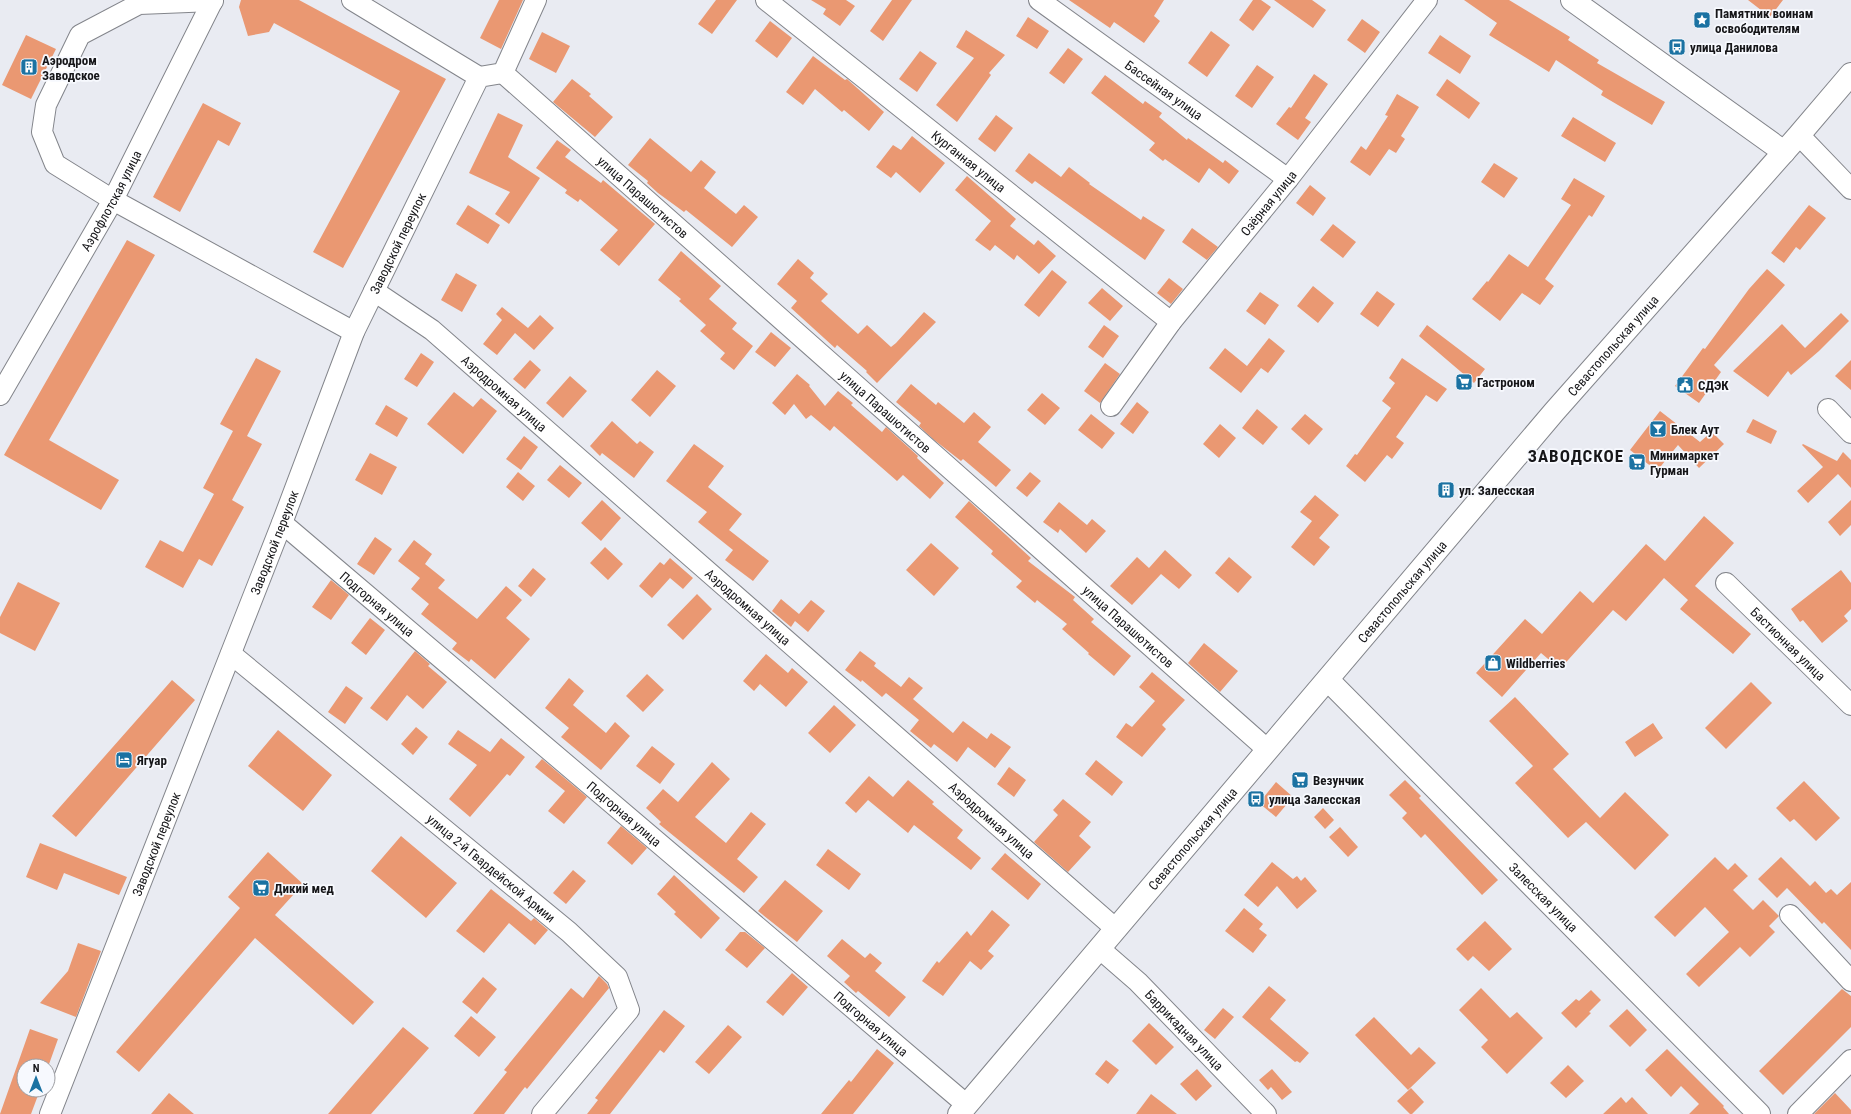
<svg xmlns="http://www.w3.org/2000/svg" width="1851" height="1114" font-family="'Roboto Condensed',sans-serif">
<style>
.building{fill:#ea9872}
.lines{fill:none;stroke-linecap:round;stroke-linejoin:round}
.minor-casing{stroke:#83858b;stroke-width:22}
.major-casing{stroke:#83858b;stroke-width:24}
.minor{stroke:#fff;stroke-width:20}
.major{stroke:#fff;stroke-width:22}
.labels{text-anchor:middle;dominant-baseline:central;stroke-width:3.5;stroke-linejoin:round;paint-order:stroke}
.poi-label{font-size:13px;font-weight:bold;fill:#161619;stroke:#f7f9fe;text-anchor:start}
.street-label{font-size:13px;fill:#161619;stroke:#f7f9fe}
.district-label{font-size:17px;font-weight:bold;letter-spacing:1px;fill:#161619;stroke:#f7f9fe}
</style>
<rect width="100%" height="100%" fill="#e9ebf2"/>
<path class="building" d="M241,0H299L446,79L343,268L313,252L400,91L274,23L269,32L248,36L239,7Z
M499,0H523L501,49L480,38Z
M716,0H737L712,34L698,24Z
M811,0H846L855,6L840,26L823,14L826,9Z
M892,0H912L883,41L870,31Z
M1069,0H1164L1154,16L1160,21L1144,43L1114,22L1110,28Z
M1253,0H1261L1271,7L1253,31L1239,20Z
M1274,0H1312L1326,10L1313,28Z
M1464,0H1509L1570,37L1568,40L1599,60L1597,63L1665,102L1652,125L1601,95L1603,91L1556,60L1549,72L1489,35L1497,23Z
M1748,0H1783L1770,17Z
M1028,17L1049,31L1037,49L1016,36Z
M1362,19L1380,32L1365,53L1347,40Z
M770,21L792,38L777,58L755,41Z
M966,30L1005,55L989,73L991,75L957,122L936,105L974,58L956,47Z
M1211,31L1230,45L1207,77L1188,63Z
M542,32L570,46L556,73L529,59Z
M26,35L56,49L31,99L2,85Z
M1440,35L1471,56L1460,74L1428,53Z
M1068,48L1083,59L1064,84L1049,73Z
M920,51L937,63L917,92L899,79Z
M813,56L845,80L847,79L884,112L869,131L844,110L842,112L815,89L803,105L786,92Z
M1257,65L1274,77L1252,108L1235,96Z
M1314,74L1328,84L1305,118L1311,122L1298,140L1276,124L1289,107L1291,108Z
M1105,75L1143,104L1145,101L1162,113L1159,117L1187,140L1188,138L1223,163L1225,160L1239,171L1229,184L1209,168L1199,183L1165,159L1163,161L1149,150L1155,143L1091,93Z
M572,79L591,94L589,96L613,117L595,137L553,102Z
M1447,79L1480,103L1469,119L1436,95Z
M1397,94L1419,107L1401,136L1405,139L1396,153L1389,149L1370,176L1350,162L1361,146L1366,150L1388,116L1385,115Z
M203,103L241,123L229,146L218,140L180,212L153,197Z
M498,113L523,125L508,157L540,178L509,224L495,214L510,192L469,173Z
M996,115L1013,128L995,152L978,139Z
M1573,117L1616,143L1605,162L1561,136Z
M912,136L945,163L920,193L896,172L891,178L876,167L893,145L901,150Z
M650,138L691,172L701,160L716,172L704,188L736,214L744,205L758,217L732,247L686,210L684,212L658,193L647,183L648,181L628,165Z
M557,140L571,150L565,157L601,183L603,180L655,224L619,266L600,250L618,230L580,199L578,202L565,193L567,190L536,168Z
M1029,153L1061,177L1069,167L1090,183L1089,184L1141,220L1143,216L1165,230L1145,260L1035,181L1032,184L1015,171Z
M1494,163L1518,178L1504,198L1481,182Z
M967,176L1016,219L1010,226L1034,245L1038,240L1056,256L1039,274L1017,255L1014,260L995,245L990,251L975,240L991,221L955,190Z
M1574,178L1605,196L1592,217L1589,215L1545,279L1554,286L1540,305L1522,293L1500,321L1472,299L1487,281L1488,282L1509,254L1528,267L1571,205L1561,199Z
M1310,185L1326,198L1313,216L1296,203Z
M468,205L500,225L488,244L456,224Z
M1809,205L1826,218L1800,250L1796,247L1784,263L1771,253Z
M1333,224L1356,242L1343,258L1320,240Z
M1192,228L1218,247L1207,260L1182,242Z
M127,240L155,255L49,440L119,480L101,510L4,455Z
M681,251L721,286L709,299L737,323L732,329L753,346L734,370L720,359L725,353L700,331L706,325L679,301L681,299L658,280Z
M798,259L814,273L810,278L828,294L821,301L858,334L867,325L891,347L896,343L924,312L936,322L877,383L866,372L867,371L837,345L835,348L791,308L797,301L777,284Z
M1767,269L1785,285L1714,365L1721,372L1699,403L1675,386L1703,348L1705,349L1749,289Z
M1052,270L1067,282L1039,317L1024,305Z
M456,273L477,285L462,312L441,300Z
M1169,278L1183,289L1171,304L1157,293Z
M1313,286L1334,303L1318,323L1297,306Z
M1102,288L1123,306L1110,321L1088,303Z
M1377,291L1395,304L1378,327L1360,314Z
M1260,292L1279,305L1265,325L1246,311Z
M502,307L528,328L540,315L554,328L534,350L515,333L497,355L483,344L502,320L496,314Z
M1841,313L1849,321L1819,351L1791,375L1788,371L1768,397L1733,371L1782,324L1805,348Z
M1104,325L1119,336L1103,358L1088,347Z
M1427,325L1485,369L1474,383L1419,336Z
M771,332L791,348L775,367L755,352Z
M1269,338L1285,351L1268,373L1261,368L1241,393L1209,368L1225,348L1247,366Z
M421,353L434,362L417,387L404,379Z
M256,358L281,371L247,436L262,444L232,500L244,507L212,566L199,559L183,588L145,567L160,540L183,552L214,494L203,488L233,431L220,424Z
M1402,358L1447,389L1437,402L1426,395L1396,437L1404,443L1392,459L1387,455L1365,482L1346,466L1355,454L1357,455L1391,408L1382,401L1395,383L1389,378Z
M530,360L541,370L525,389L513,379Z
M1851,360V390L1835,376Z
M1105,363L1120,374L1100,403L1084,391Z
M657,370L676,386L650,417L631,400Z
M797,374L810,385L809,386L825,406L838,391L853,403L851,405L882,432L886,427L918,456L917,458L944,483L930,499L903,475L897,481L834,426L830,431L811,415L806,419L794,404L785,415L772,403Z
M570,376L587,391L563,418L546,403Z
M911,384L936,405L938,402L964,423L974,412L991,427L978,442L1011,470L996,487L963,459L961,461L933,439L919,426L921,423L896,402Z
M454,392L473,407L481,398L497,411L463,454L427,424Z
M1042,393L1060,408L1045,425L1027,410Z
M1137,402L1149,412L1133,434L1120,424Z
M386,405L408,418L397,437L375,424Z
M1257,409L1278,427L1263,445L1242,428Z
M1660,411L1700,442L1709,434H1714L1724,444L1699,468L1678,445L1657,471L1630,450Z
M1091,414L1115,433L1102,449L1078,430Z
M1305,414L1323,429L1309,445L1291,429Z
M1753,419L1777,431L1771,444L1746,432Z
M612,421L637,444L640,441L654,452L634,478L602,453L600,456L590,446Z
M1220,424L1236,438L1219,458L1203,444Z
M524,436L538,447L521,470L506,459Z
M694,444L724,466L708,487L742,514L729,530L769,561L753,581L725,560L733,550L698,522L707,512L666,481Z
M1803,444L1837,461L1843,452L1851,460V488L1838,474L1808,503L1797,491L1823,467L1802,445Z
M370,453L397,467L382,495L355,480Z
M560,465L582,483L569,498L547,480Z
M518,472L535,486L523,501L506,487Z
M1030,472L1041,481L1027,497L1016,488Z
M1315,495L1339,515L1319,538L1330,547L1314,566L1291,547L1312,521L1300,512Z
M602,500L621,518L601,541L581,523Z
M1851,500V525L1840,536L1828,522Z
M969,501L1031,558L1028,561L1075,597L1073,600L1094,619L1091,622L1131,656L1114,676L1088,654L1089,653L1062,629L1067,624L1037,600L1035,603L1016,587L1022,581L991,554L993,551L955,517Z
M1059,502L1087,525L1092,519L1106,531L1086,553L1060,529L1058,533L1043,522Z
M1704,516L1734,543L1695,586L1751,634L1733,654L1680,609L1688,600L1664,578L1626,621L1613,610L1560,669L1541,653L1502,697L1476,673L1525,619L1542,634L1580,591L1593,603L1646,544L1665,561Z
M375,537L392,549L374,575L357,564Z
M414,540L432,554L425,564L445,580L438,588L477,619L506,586L522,600L506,618L530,639L495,679L471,659L469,662L452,649L457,643L421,614L429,604L411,589L420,578L398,561Z
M931,543L959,568L934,596L906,570Z
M605,547L623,564L608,580L590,563Z
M1165,550L1192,575L1179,589L1161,574L1132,605L1110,586L1137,557L1149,568Z
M1229,557L1252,577L1238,593L1215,573Z
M670,558L693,578L683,589L670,578L652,598L639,586L660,562L664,565Z
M533,568L546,579L531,597L518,586Z
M1841,570L1851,583V609L1844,616L1848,621L1822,643L1803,620L1800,622L1791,609Z
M331,580L349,595L331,620L312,607Z
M18,582L60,603L35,651L0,633V617Z
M697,594L712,609L683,640L667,625Z
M781,599L799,614L811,600L825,611L808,632L795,621L791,627L772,611Z
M370,618L385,630L366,655L351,643Z
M1204,643L1238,671L1220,692L1188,663Z
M415,651L430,664L428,666L447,682L423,709L407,695L387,721L370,708Z
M860,651L876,663L874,666L901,687L909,677L923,688L913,699L953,733L963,721L987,739L991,733L1011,747L995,768L968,747L957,762L934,744L931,748L910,731L919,720L886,693L882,697L862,680L861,682L845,670Z
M766,654L788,673L792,668L808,682L786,707L760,684L754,691L743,681Z
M1152,672L1185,700L1162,725L1166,729L1142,757L1116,737L1126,723L1132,727L1155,701L1139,687Z
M647,674L664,690L643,712L626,696Z
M569,678L584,691L573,705L606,733L615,722L630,736L601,770L561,737L569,728L545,708Z
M172,680L195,700L76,837L52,816Z
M1751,682L1772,703L1726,749L1705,728Z
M346,686L363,698L345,724L328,712Z
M1515,697L1569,754L1553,769L1600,818L1625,792L1669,835L1635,870L1586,822L1568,838L1515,783L1533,766L1489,721Z
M834,705L856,725L830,753L808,733Z
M1653,723L1663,738L1635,757L1625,742Z
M416,727L428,737L413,755L401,744Z
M278,730L332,775L303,811L248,766Z
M458,730L490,752L501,738L525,757L510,776L507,774L470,817L449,799L477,765L448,744Z
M652,746L675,764L660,784L636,766Z
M542,759L587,797L564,824L548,811L565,791L535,767Z
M1096,760L1123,782L1112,796L1085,774Z
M712,762L730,779L695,817L726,843L751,812L766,824L737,859L758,877L744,893L659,824L661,822L646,808L663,789L678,802Z
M1009,767L1026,780L1014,797L997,784Z
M869,776L893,797L908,780L934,802L932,804L963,830L957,838L981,858L971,870L914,825L908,833L868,800L856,813L845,803Z
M1405,780L1421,796L1419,798L1498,880L1482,895L1425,834L1421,838L1402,818L1407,813L1389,795Z
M1804,781L1840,818L1816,841L1794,819L1790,822L1776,808Z
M1276,782L1293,797L1276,817L1259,803Z
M1063,799L1091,822L1079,836L1091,847L1068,872L1034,842L1058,815L1053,810Z
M1323,808L1334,820L1325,829L1314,817Z
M621,826L647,848L632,865L607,843Z
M1340,827L1358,847L1348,857L1329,837Z
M401,836L457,883L426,918L371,871Z
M40,843L127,877L119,895L64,873L57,890L26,877Z
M828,849L861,874L849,890L816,865Z
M268,852L303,884L275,915L374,1002L353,1025L255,938L139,1072L116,1052L240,908L228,897Z
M1005,853L1041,884L1028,900L991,869Z
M1715,857L1728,870L1735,863L1748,876L1733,890L1753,910L1763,900L1779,916L1769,926L1775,932L1750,957L1740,947L1699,987L1686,974L1729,932L1705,907L1675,937L1654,917Z
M1781,857L1810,886L1815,881L1826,893L1831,889L1837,895L1851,882V950L1824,922L1822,924L1787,888L1777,898L1758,879Z
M1272,862L1293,879L1297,876L1301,881L1305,877L1317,891L1297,909L1277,886L1258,907L1244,895Z
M573,870L586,881L566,904L553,893Z
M674,875L720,918L701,939L674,914L676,912L657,894Z
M785,880L823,911L797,942L758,911Z
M491,889L531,921L534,918L548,930L535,945L509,923L484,953L456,931Z
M1244,908L1263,924L1259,929L1267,935L1253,953L1225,931Z
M992,910L1010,925L988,951L994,956L981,970L970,961L943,996L922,981L937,961L939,963L967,931L971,936Z
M1485,921L1512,949L1489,971L1473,956L1468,961L1456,949Z
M740,932H745L765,948L747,968L725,950Z
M842,939L865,958L870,953L882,963L875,971L906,997L889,1017L858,991L856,993L844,982L850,976L827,956Z
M78,943L101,951L76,1017L40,1003L68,971Z
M792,973L808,987L783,1016L766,1002Z
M599,976L607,984L609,988L527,1089L525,1087L504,1114H473L507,1072L504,1070L571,988L583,998Z
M483,977L497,989L477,1014L462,1002Z
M1269,986L1286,1000L1270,1019L1309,1053L1300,1063L1297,1061L1295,1062L1242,1017Z
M1481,988L1510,1018L1517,1012L1543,1038L1507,1074L1481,1047L1488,1040L1459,1010Z
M1842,989L1851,996V1027L1783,1095L1759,1071Z
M1591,990L1601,1000L1589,1012L1591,1013L1576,1028L1561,1013L1576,999L1579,1001Z
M1223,1008L1234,1017L1215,1039L1204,1030Z
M1627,1009L1647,1030L1630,1047L1609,1026Z
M664,1010L685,1026L664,1053L660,1050L610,1114H587L598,1100L595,1098Z
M471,1016L496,1037L479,1057L454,1036Z
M1374,1017L1411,1055L1419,1047L1436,1063L1408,1090L1355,1035Z
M1149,1023L1174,1047L1156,1065L1132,1041Z
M728,1025L742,1037L709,1074L695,1062Z
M403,1027L429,1048L371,1114H328Z
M30,1029L58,1039L48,1067L24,1066V1090H40L31,1114H0Z
M877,1049L894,1063L853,1114H821L849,1080L851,1082Z
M1667,1049L1724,1106L1723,1107L1729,1114H1689L1699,1104L1681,1086L1671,1097L1645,1070Z
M1106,1060L1119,1070L1108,1084L1095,1074Z
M1568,1065L1584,1081L1566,1098L1550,1083Z
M1197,1069L1212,1086L1196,1101L1180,1084Z
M1272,1069L1292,1092L1282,1100L1271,1087L1268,1090L1259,1080Z
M1411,1088L1424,1102L1412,1114H1410L1397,1101Z
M169,1093L194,1114H151Z
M1835,1093L1851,1110V1114H1814Z
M1151,1094L1177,1114H1136Z
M1621,1097L1626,1103L1632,1097L1648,1114H1603Z"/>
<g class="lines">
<g class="minor-casing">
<g id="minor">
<path d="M352,0L479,77"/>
<path id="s1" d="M766,0L1171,322"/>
<path id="s2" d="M1039,0L1288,179"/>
<path d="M213,1L139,4L80,35L46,105L42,132L55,164L113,200L354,332"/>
<path id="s3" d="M503,73L1268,750"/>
<path d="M1799,135L1851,189"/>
<path id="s4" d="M374,291L432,330L1116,929"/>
<path id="s5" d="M0,395L113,200L213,0"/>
<path id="s6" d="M1111,406L1171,322L1288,179L1427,0"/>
<path d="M1828,409L1851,433"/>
<path id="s7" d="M282,523L967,1105"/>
<path id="s8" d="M1726,583L1851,705"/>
<path id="s9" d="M231,654L569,932L617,977L629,1010L542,1114"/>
<path d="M1790,915L1851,981"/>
<path id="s10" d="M1100,949L1138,982L1266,1114"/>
<path id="s11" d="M50,1114L282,523L354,332L479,77L503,73L536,0"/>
<path d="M1798,1114L1851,1060"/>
</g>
</g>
<g class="major-casing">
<g id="major">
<path d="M1572,0L1784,152"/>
<path id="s12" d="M1328,680L1759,1114"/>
<path id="s13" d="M959,1114L1554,412L1799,135L1851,74"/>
</g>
</g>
<use href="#minor" class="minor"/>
<use href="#major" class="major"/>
</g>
<defs>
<g id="sight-square" transform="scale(0.9)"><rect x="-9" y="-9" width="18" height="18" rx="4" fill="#1b72a2" stroke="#f7f9fe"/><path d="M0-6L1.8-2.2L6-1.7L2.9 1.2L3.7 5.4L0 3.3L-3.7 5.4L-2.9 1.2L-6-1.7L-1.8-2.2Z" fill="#fff"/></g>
<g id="bus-square" transform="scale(0.9)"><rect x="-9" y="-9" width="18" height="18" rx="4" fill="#1b72a2" stroke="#f7f9fe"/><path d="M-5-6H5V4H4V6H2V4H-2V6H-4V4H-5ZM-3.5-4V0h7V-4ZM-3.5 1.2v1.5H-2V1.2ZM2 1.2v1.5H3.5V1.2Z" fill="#fff"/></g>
<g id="building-square" transform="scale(0.9)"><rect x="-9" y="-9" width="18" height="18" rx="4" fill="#1b72a2" stroke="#f7f9fe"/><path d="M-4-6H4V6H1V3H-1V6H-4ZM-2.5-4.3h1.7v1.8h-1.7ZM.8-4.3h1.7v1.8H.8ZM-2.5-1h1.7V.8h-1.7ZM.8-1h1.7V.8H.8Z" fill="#fff"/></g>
<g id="supermarket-square" transform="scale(0.9)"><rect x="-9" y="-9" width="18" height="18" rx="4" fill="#1b72a2" stroke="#f7f9fe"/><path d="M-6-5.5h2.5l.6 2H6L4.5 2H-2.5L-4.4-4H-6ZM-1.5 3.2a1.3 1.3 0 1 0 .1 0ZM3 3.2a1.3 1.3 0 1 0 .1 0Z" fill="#fff"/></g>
<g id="civic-square" transform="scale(0.9)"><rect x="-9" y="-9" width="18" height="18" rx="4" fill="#1b72a2" stroke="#f7f9fe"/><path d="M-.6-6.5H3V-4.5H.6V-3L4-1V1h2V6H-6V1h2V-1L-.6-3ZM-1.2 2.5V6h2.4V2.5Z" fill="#fff"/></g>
<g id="bar-square" transform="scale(0.9)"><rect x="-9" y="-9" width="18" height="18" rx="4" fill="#1b72a2" stroke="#f7f9fe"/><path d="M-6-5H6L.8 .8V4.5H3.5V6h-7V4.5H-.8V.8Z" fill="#fff"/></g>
<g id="shop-square" transform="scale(0.9)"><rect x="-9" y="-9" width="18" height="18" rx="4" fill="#1b72a2" stroke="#f7f9fe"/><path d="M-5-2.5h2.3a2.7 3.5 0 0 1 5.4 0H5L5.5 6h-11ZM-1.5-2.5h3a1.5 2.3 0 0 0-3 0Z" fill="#fff"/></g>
<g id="hotel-square" transform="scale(0.9)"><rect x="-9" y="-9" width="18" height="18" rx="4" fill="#1b72a2" stroke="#f7f9fe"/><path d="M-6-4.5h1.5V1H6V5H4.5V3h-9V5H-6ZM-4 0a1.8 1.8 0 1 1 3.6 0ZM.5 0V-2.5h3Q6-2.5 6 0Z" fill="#fff"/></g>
</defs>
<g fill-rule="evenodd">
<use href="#sight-square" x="1702" y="20"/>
<use href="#bus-square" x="1677" y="47"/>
<use href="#building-square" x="29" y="67"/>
<use href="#supermarket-square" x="1464" y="382"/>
<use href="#civic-square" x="1685" y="385"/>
<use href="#bar-square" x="1658" y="429"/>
<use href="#supermarket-square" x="1637" y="462"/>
<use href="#building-square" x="1446" y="490"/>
<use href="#shop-square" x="1493" y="663"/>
<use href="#hotel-square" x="124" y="760"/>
<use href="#supermarket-square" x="1300" y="780"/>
<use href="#bus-square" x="1256" y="799"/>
<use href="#supermarket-square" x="261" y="888"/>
</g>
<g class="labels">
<g class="poi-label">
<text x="1715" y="13">Памятник воинам<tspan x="1715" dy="15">освободителям</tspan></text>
<text x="1690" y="47">улица Данилова</text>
<text x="42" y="60">Аэродром<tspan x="42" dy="15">Заводское</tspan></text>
<text x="1477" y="382">Гастроном</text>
<text x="1698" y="385">СДЭК</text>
<text x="1671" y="429">Блек Аут</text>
<text x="1650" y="455">Минимаркет<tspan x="1650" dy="15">Гурман</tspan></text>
<text x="1459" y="490">ул. Залесская</text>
<text x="1506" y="663">Wildberries</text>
<text x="137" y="760">Ягуар</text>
<text x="1313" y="780">Везунчик</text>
<text x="1269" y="799">улица Залесская</text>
<text x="274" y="888">Дикий мед</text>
</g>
<g class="street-label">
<text stroke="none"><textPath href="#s2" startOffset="154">Бассейная улица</textPath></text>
<text stroke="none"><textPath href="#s1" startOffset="259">Курганная улица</textPath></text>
<text stroke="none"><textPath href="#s3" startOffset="187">улица Парашютистов</textPath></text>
<text stroke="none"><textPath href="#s5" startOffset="224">Аэрофлотская улица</textPath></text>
<text stroke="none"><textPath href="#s6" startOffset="257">Озёрная улица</textPath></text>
<text stroke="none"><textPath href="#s11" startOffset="938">Заводской переулок</textPath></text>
<text stroke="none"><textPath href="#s13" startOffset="1009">Севастопольская улица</textPath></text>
<text stroke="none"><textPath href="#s4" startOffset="166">Аэродромная улица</textPath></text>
<text stroke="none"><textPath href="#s3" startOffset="511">улица Парашютистов</textPath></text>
<text stroke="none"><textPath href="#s11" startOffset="614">Заводской переулок</textPath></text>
<text stroke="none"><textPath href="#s13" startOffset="685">Севастопольская улица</textPath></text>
<text stroke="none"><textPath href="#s7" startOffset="125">Подгорная улица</textPath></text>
<text stroke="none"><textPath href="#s4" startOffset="490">Аэродромная улица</textPath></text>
<text stroke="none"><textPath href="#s3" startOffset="835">улица Парашютистов</textPath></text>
<text stroke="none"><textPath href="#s8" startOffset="87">Бастионная улица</textPath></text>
<text stroke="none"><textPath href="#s7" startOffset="449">Подгорная улица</textPath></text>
<text stroke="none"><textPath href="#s4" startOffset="814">Аэродромная улица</textPath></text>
<text stroke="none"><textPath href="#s13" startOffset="361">Севастопольская улица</textPath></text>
<text stroke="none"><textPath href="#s11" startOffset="290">Заводской переулок</textPath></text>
<text stroke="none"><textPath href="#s9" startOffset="337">улица 2-й Гвардейской Армии</textPath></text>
<text stroke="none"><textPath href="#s12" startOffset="306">Залесская улица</textPath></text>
<text stroke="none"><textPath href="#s7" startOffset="773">Подгорная улица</textPath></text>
<text stroke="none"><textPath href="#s10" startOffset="117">Баррикадная улица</textPath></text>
</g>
<g class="district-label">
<text x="1576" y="456">ЗАВОДСКОЕ</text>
</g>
</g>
<g transform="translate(36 1078)"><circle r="19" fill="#f7f9fe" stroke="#9d9ea2"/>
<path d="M0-3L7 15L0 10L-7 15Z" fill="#1b72a2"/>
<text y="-6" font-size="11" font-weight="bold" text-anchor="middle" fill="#161619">N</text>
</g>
</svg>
